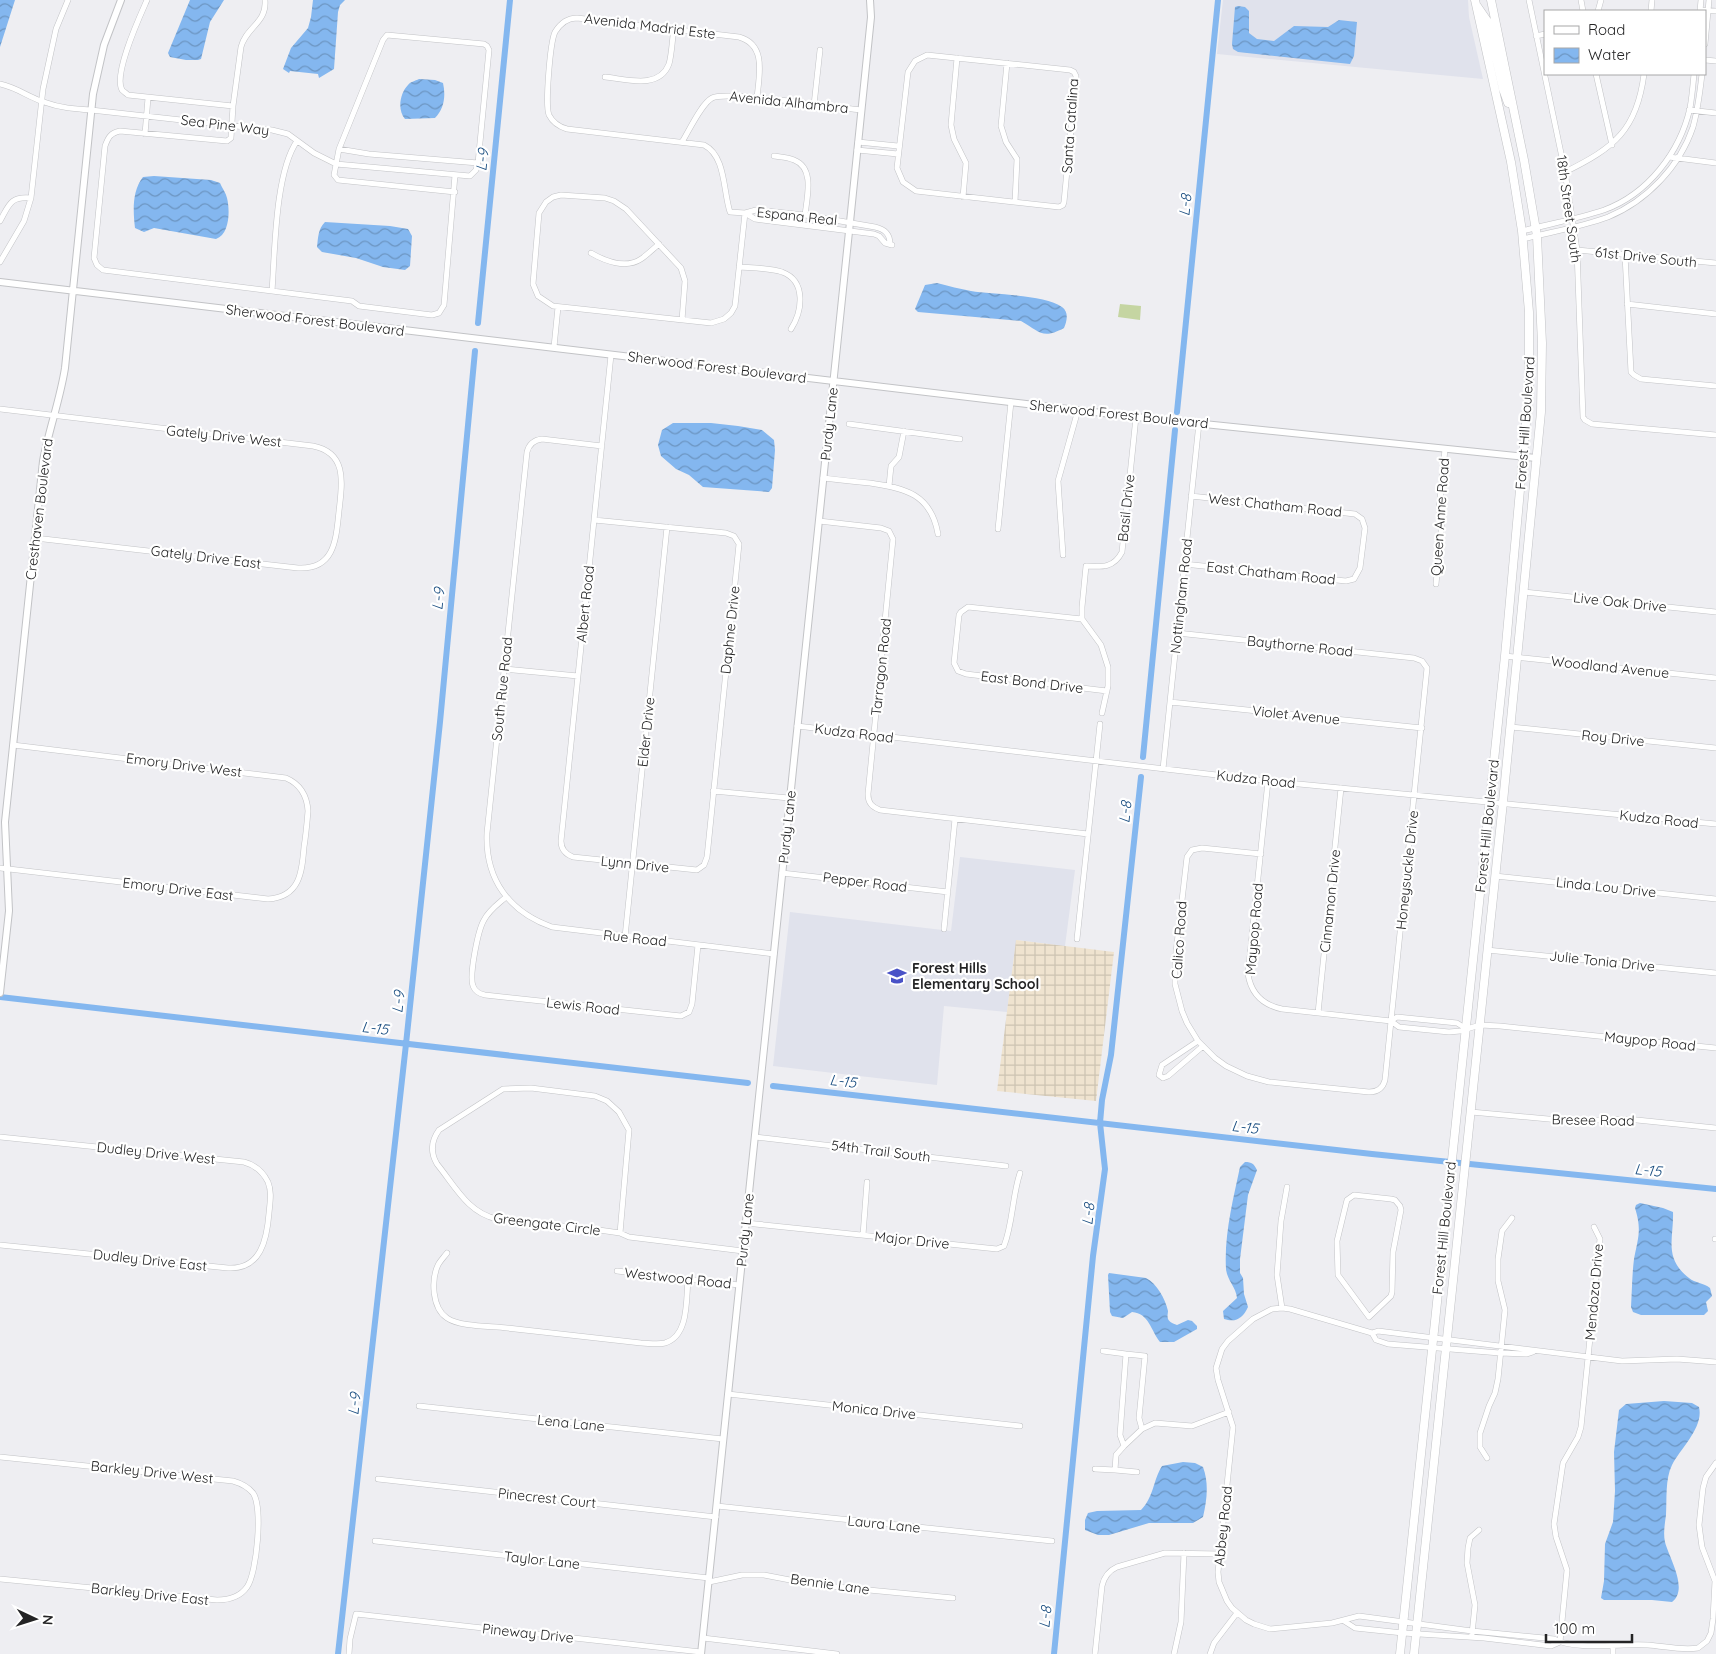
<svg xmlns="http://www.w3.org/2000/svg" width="1716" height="1654" font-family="Quicksand,sans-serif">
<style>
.built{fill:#e0e2ec}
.industrial{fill:url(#industrial-grid)}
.pitch{fill:#c5d5a2}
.water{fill:url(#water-waves)}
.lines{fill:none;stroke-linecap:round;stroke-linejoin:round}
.canal{stroke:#84b7ef;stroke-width:6}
.minor-casing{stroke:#c2c3c6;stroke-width:6}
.tertiary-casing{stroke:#c2c3c6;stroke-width:8}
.secondary-casing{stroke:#c2c3c6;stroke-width:9}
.minor{stroke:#fff;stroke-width:5}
.tertiary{stroke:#fff;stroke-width:6}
.secondary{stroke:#fff;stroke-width:8}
.labels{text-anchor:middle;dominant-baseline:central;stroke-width:4.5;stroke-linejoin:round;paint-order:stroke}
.street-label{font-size:14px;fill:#242425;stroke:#fff}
.poi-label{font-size:14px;font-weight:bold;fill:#242425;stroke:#fff;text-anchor:start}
.water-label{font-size:15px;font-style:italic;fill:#194d80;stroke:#fff}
</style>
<defs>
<pattern id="industrial-grid" width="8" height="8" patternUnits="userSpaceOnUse" patternTransform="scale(1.25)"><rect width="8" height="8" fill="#efe3cf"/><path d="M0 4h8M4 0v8" fill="none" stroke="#cdc3b2"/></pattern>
<pattern id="water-waves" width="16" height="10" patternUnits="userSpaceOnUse" patternTransform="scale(1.25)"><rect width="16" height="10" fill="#84b7ef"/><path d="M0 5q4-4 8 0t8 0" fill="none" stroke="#6c95c1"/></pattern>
</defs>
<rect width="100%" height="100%" fill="#eeeef2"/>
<path class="built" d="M1223,0H1468L1469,17L1483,79L1217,54Z
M960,857L1075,870L1065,946L1016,940L1007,1012L944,1006L937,1085L773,1066L790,912L951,931Z"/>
<path class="industrial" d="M1016,940L1114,952L1096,1101L997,1091Z"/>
<path class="pitch" d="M1120,304L1141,306L1140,320L1118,317Z"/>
<path class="water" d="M0,0H15L0,47Z
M190,0H224L210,22L201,59L198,60H186L170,57L168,53Z
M313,0H345L340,5L338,12L334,69L319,78L318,74L290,71L289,73L283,69L291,48L308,28L311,17Z
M1238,6L1245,7L1249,11V33L1257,39L1274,41L1294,26L1328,27L1339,20L1357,22L1354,56L1350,64L1238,52L1233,49L1232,44L1235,7Z
M419,79L435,80L443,83C446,96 444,109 435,118L405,119C397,110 400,93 408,85C410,82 415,81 419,79Z
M154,176L211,180L220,183C222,188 226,193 227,198C230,210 230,234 216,239L154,228L144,232L135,228C133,211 132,191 143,177Z
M325,222L390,226L408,229L412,236L410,266L405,270L383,267L356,258L322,252L317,247C318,238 318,229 325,222Z
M937,283C949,286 960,289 971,291C993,295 1045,294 1062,307C1069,312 1067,321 1064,328C1042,340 1039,331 1021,321L918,312L915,309L925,285Z
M673,423H711L738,426L762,430L774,440L775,450L772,488L769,492L703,487L689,475L676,469L661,456L658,445L662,430Z
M1245,1162C1252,1162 1254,1164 1257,1170L1248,1195L1240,1259V1273L1243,1278L1244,1294L1248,1307C1243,1318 1236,1323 1224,1319L1223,1311L1237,1298C1236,1287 1227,1280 1226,1269C1224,1235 1233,1200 1240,1167Z
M1640,1203L1663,1208L1673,1212C1674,1238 1663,1258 1689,1278C1695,1283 1704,1283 1710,1288L1712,1296L1706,1302L1708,1311L1704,1315H1641L1633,1312L1631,1307C1632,1291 1632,1275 1634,1259C1638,1238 1642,1230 1635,1208L1636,1205Z
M1109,1273L1146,1278C1157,1284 1165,1298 1168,1311C1168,1313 1167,1316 1168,1319C1169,1322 1174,1324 1177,1325L1188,1320L1192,1321L1197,1326V1329L1174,1342H1160C1151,1331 1149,1313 1132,1312L1123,1318L1112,1316L1110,1312L1108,1275Z
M1664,1401L1692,1403L1699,1407C1704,1427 1681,1448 1672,1465C1665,1479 1667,1499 1666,1515C1665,1523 1663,1533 1665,1542C1669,1558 1689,1589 1672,1602L1652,1600H1604L1601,1598L1604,1581L1605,1544L1613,1522L1615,1491L1614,1452L1619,1410L1626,1404Z
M1183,1462L1195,1463L1203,1467C1209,1483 1207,1500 1203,1517L1193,1523H1149L1109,1535H1098L1085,1530V1520L1088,1513L1097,1511L1141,1510C1154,1497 1153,1480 1162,1466Z"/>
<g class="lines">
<path class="canal" d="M478,323L510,0
M1177,412L1218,0
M1143,757L1175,430
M0,997L748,1083
M773,1086L1372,1154L1716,1189
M338,1654L406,1044L440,722L475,351
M1054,1654L1093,1256L1105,1169L1100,1123L1102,1100L1111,1055L1141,777"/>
<g class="minor-casing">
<path id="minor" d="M147,0C140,16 113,74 122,90C124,92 126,93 128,95L233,106
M265,0C267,23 246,27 241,47L233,106L231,138L227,141L120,131C110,133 108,138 105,146L94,258L97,265L103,270L272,291
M1529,0L1565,172L1577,250L1583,417L1585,420L1592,424L1716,435
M1581,0L1583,11
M1700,10L1716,11
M1598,11L1601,0
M1651,11L1652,0
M1700,11L1701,0
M1536,36L1545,34
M1705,44L1709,0
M927,55L1070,70L1074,72L1076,76L1064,202L1063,205L1059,207L916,191L903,182L897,168L908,72L915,61Z
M957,58L951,125L954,139L966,163L963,197
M1705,60L1716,61
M1007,63L1001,126L1006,142L1017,159L1015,202
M1596,74L1612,145
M605,77C626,79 659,90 669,64C672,53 672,40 674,29
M0,84C18,88 28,97 44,102C60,108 75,109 91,110L272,130L288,134L314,153L336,164L470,176L476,170L478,163
M757,98C759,75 767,45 739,37L577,18C567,18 560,24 555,32C550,43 545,105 549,115C553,123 560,127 567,129L704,145C726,156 723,191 730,212L745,213L755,219L874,234L879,236L885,243L892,245
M814,105L820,50
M1689,110L1716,113
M145,134L148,98
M297,141C275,173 275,251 272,291L352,301L359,306L432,315L439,313L444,305L455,175
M682,142C689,131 701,104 712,98C726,90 838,108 861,110
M858,142L898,146
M339,149L369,154L478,163L489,50L487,46L484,44L387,35L383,40L339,149L334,175L338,180L455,192
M857,150L898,154
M774,156C780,157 788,157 794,160C815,168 807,197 805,215
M1669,157L1716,163
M1565,172C1614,148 1637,130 1644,74
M745,213L756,210L805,215L875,227C884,229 890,233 890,244
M0,221C9,205 10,196 31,198
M1522,231C1549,224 1577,219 1604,210C1648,194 1680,152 1690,108C1692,97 1693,85 1694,74
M1523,239C1551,232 1581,227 1608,217C1647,201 1680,166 1693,127C1698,109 1700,92 1702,74
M1577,250L1716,263
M591,253C605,261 626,269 641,259C647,255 653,249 659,244
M1625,255L1631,372L1634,375L1641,379L1716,386
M0,262L24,221L31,198L43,89L56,29L68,0
M739,267C753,268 769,268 782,272C807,281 802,312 791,329
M1627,304L1716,314
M682,320L685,281L681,268L626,209L614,201L605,198L561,195L553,197L546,202L539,213L533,284L538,296L553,306L711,323L724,319L731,313L735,306L745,213
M554,347L558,307
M0,409L313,446C348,453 342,484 339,511C336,539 335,570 298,568L35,538
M849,424L960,439
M602,446L542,439C534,440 529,444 527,452L487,833C485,879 509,912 552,927L774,954
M823,478C839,480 854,482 870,483C905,488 931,494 938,534
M889,486L891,466L899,457L904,431
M594,520L726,533L734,536L739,544L707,857L704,865L697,870L573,857C565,854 561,849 561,841L611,355
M819,521L881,528L889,531L893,539L868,794C868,803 872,807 880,810L1088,834
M998,529L1011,402
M1063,555L1058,481L1078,410
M1184,564L1346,581L1354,579L1360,568L1365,528L1362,519L1355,514L1191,496
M1436,584L1442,522L1439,510L1445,449
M1524,592L1716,612
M1082,619L968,607L961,612L959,615L954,663L958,671L966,674L1107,691
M1177,633L1414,658L1422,661L1427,668L1385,1080C1383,1088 1378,1092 1369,1092L1269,1082L1247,1076L1226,1066L1215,1058L1198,1041L1187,1023L1182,1011L1175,984V961L1187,857L1192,850L1202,848L1261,854
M1505,656L1716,678
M504,669L578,676
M1170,702L1422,728
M1102,713L1108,686V667L1101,645L1082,619V607L1086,566C1102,567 1114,568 1122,552L1136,417
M797,726L1268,781L1716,824
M1511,727L1716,748
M1163,769L1199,423
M1268,781L1248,974C1251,994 1263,1005 1282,1009L1391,1021L1399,1027L1449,1032L1460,1031L1480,1025L1500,1026L1716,1048
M713,791L789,798
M0,868L268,899C300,897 302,872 304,847C306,835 307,823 308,811C307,795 300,784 286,778L13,745
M782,873L948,892
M1495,876L1716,899
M506,897C498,904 489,910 484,920C478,930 469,975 473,986C475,991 480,994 485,995L681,1016L689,1012L692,1004L698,945
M944,929L955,819
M625,937L667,527
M1077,939L1100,724
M1487,950L1716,973
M1318,1013L1341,788
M1391,1021L1397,1017L1457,1023L1465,1028
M1198,1041L1162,1065L1159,1075L1163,1078L1168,1076L1203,1046
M1471,1112L1570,1121L1627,1119L1716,1128
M0,1137L244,1162C255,1165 263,1172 268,1182C272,1192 270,1202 269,1213C267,1239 261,1270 228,1268L0,1245
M755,1137L1006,1166
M1354,1195L1391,1199L1395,1200L1400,1206L1401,1210L1393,1252L1392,1292L1391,1296L1369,1317L1338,1275L1337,1241L1346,1204L1347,1200Z
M746,1223L997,1249L1004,1246C1013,1223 1012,1197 1020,1173
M620,1233L629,1130L619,1112L607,1101L595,1096L531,1088L503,1089L439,1130C431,1141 430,1152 437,1164C455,1186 468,1213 497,1219L592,1229L620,1233L629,1237L743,1251
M863,1235L867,1182
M1715,1239H1716
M447,1253C444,1257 440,1261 438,1265C431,1280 432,1308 447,1318C460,1327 491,1326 507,1328C552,1333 596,1338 641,1343C648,1343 657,1345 665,1343C689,1336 686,1300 688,1280
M617,1271L739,1285
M1282,1308L1277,1275L1281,1221L1287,1187
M1372,1333L1376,1340L1388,1344L1500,1353L1527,1354L1533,1352
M1103,1351L1126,1354
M1716,1362L1677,1359L1622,1361L1378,1331L1372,1333L1290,1309L1282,1308L1272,1309L1253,1319L1228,1341L1222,1349L1216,1368L1218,1380L1233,1427L1218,1572L1219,1582L1227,1601L1232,1608L1246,1620L1254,1624L1270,1629L1332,1623L1359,1616L1472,1631L1554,1639C1575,1651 1623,1643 1648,1645C1664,1646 1682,1651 1698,1648L1707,1641L1711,1633L1713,1619L1715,1581L1702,1547L1699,1525L1703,1488L1706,1477L1716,1463
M728,1394L1020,1426
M419,1406L723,1439
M1142,1429L1139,1418L1145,1356L1126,1354L1120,1435L1124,1446L1142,1429L1155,1423L1192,1426L1229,1412
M0,1457L233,1481C240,1483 248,1487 253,1493C263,1507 257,1573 247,1587C240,1597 229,1600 217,1600L0,1579
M1487,1458L1480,1447V1433L1489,1406L1495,1393L1498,1379L1505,1310L1498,1281V1259L1502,1231L1512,1218
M1095,1469L1115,1470L1116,1455L1124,1446
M1115,1470L1137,1472
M378,1479L716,1517
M717,1506L1052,1541
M375,1541L709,1578
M709,1582L742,1575H764L816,1585L953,1598
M1344,1621L1355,1628L1403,1633L1484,1638L1551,1646L1560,1642
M1472,1634L1475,1605L1467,1563L1468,1548L1470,1538L1479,1530
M703,1638L837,1654
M1560,1642L1567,1570L1556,1537L1554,1524L1563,1463L1578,1437L1581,1427L1600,1239L1594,1227
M349,1654L350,1639L356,1614L701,1652
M1095,1654L1102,1586C1104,1577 1108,1571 1117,1567L1165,1553L1220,1554
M1174,1654L1181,1622L1184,1553
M1210,1654L1214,1643L1237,1613
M1613,1654V1646"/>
</g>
<g class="tertiary-casing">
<path id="tertiary" d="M0,282L1136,417L1536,458
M0,993L9,911L5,822L43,461C49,429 60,400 65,368L93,94L104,45L121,0
M701,1654L850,222L871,17L870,0"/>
</g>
<g class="secondary-casing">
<path id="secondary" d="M1477,6L1488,22L1503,89L1508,103
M1400,1654L1505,656L1529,390V312L1522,231L1511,162L1475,0
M1414,1654L1503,802L1541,412L1542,343L1537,236L1524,160L1491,0"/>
</g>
<use href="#minor" class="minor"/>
<use href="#tertiary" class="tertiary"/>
<use href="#secondary" class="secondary"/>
</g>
<defs>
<g id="school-bare" transform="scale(1.5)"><path d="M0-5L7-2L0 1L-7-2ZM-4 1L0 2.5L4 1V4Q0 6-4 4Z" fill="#4952c7" stroke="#fff" stroke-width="2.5" paint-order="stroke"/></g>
</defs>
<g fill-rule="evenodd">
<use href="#school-bare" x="897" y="976"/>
</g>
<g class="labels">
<g class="street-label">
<text transform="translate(650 26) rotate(7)">Avenida Madrid Este</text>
<text transform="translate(789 102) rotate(6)">Avenida Alhambra</text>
<text transform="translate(225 125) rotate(7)">Sea Pine Way</text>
<text transform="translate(1070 126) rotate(-86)">Santa Catalina</text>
<text transform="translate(1569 209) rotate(82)">18th Street South</text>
<text transform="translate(797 216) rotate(6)">Espana Real</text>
<text transform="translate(1646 257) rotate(6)">61st Drive South</text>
<text transform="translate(315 320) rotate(7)">Sherwood Forest Boulevard</text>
<text transform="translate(717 367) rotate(7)">Sherwood Forest Boulevard</text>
<text transform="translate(1119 414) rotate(6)">Sherwood Forest Boulevard</text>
<text transform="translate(1525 423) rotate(-86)">Forest Hill Boulevard</text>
<text transform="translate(829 424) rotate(-84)">Purdy Lane</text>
<text transform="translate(224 436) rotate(6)">Gately Drive West</text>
<text transform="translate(1275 505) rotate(6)">West Chatham Road</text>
<text transform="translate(1126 508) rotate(-84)">Basil Drive</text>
<text transform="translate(39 509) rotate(-83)">Cresthaven Boulevard</text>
<text transform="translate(1440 517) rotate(-86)">Queen Anne Road</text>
<text transform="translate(206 557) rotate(7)">Gately Drive East</text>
<text transform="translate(1271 573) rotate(6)">East Chatham Road</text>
<text transform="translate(1181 596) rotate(-84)">Nottingham Road</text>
<text transform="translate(1620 602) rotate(6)">Live Oak Drive</text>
<text transform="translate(585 604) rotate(-84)">Albert Road</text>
<text transform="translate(730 630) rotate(-84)">Daphne Drive</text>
<text transform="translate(1300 646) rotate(6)">Baythorne Road</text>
<text transform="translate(881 667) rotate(-84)">Tarragon Road</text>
<text transform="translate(1610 667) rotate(6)">Woodland Avenue</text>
<text transform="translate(1032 682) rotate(7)">East Bond Drive</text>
<text transform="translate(502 689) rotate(-84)">South Rue Road</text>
<text transform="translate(1296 715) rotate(6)">Violet Avenue</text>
<text transform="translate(646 732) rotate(-84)">Elder Drive</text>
<text transform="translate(854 733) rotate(7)">Kudza Road</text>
<text transform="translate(1613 738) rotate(6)">Roy Drive</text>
<text transform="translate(184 765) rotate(7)">Emory Drive West</text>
<text transform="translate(1256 779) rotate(6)">Kudza Road</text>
<text transform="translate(1659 819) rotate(6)">Kudza Road</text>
<text transform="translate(1487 826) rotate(-84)">Forest Hill Boulevard</text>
<text transform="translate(787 827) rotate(-84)">Purdy Lane</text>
<text transform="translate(635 864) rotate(6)">Lynn Drive</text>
<text transform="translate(1407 870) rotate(-84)">Honeysuckle Drive</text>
<text transform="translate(865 882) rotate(7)">Pepper Road</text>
<text transform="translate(1606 887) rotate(6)">Linda Lou Drive</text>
<text transform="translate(178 889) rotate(7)">Emory Drive East</text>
<text transform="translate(1330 901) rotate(-84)">Cinnamon Drive</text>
<text transform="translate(1254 929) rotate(-85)">Maypop Road</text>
<text transform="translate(635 938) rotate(6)">Rue Road</text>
<text transform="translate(1179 940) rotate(-86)">Calico Road</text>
<text transform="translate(1602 961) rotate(6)">Julie Tonia Drive</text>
<text transform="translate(583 1006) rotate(6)">Lewis Road</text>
<text transform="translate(1650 1041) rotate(6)">Maypop Road</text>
<text transform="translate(1593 1120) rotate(1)">Bresee Road</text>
<text transform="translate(881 1151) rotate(7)">54th Trail South</text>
<text transform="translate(156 1153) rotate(6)">Dudley Drive West</text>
<text transform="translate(547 1224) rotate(7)">Greengate Circle</text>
<text transform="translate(1444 1228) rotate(-84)">Forest Hill Boulevard</text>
<text transform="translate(745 1230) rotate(-84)">Purdy Lane</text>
<text transform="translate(912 1240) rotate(6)">Major Drive</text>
<text transform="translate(150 1260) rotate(6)">Dudley Drive East</text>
<text transform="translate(678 1278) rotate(6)">Westwood Road</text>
<text transform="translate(1594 1292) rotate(-85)">Mendoza Drive</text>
<text transform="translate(874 1410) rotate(6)">Monica Drive</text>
<text transform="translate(571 1423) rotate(6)">Lena Lane</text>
<text transform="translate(152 1472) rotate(6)">Barkley Drive West</text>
<text transform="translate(547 1498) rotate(6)">Pinecrest Court</text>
<text transform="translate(884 1524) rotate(6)">Laura Lane</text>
<text transform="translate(1223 1526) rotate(-84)">Abbey Road</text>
<text transform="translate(542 1560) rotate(6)">Taylor Lane</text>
<text transform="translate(830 1584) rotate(8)">Bennie Lane</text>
<text transform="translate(150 1594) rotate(6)">Barkley Drive East</text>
<text transform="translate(528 1633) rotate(6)">Pineway Drive</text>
</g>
<g class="poi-label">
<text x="912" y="968">Forest Hills<tspan x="912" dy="16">Elementary School</tspan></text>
</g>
<g class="water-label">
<text transform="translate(482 160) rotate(-84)">L-9</text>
<text transform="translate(1185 205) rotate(-84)">L-8</text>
<text transform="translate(438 599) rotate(-84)">L-9</text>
<text transform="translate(1125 812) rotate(-84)">L-8</text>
<text transform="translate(398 1002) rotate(-84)">L-9</text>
<text transform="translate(375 1028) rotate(7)">L-15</text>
<text transform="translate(843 1081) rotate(7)">L-15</text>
<text transform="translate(1245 1127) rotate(7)">L-15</text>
<text transform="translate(1648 1170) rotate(6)">L-15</text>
<text transform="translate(1088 1214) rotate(-84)">L-8</text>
<text transform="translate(354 1404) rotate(-84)">L-9</text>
<text transform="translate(1045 1617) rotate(-84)">L-8</text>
</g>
</g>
<rect x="1544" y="10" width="162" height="65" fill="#ffffff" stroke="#a7a7a8"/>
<rect x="1554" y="26" width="25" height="8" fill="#ffffff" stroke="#a7a7a8"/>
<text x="1588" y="35" font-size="15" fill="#242425">Road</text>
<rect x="1554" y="48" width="25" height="15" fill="url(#water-waves)" stroke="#a7a7a8"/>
<text x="1588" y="60" font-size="15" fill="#242425">Water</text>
<g transform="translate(35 1619) rotate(94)" stroke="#ffffff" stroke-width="4" paint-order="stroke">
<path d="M0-4L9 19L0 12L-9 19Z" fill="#242425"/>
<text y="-8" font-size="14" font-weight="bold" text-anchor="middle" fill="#242425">N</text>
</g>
<path d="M1546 1634v8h86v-8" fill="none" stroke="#242425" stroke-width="2.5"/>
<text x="1554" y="1634" font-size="15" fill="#242425" stroke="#ffffff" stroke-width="4" paint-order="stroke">100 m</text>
</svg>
